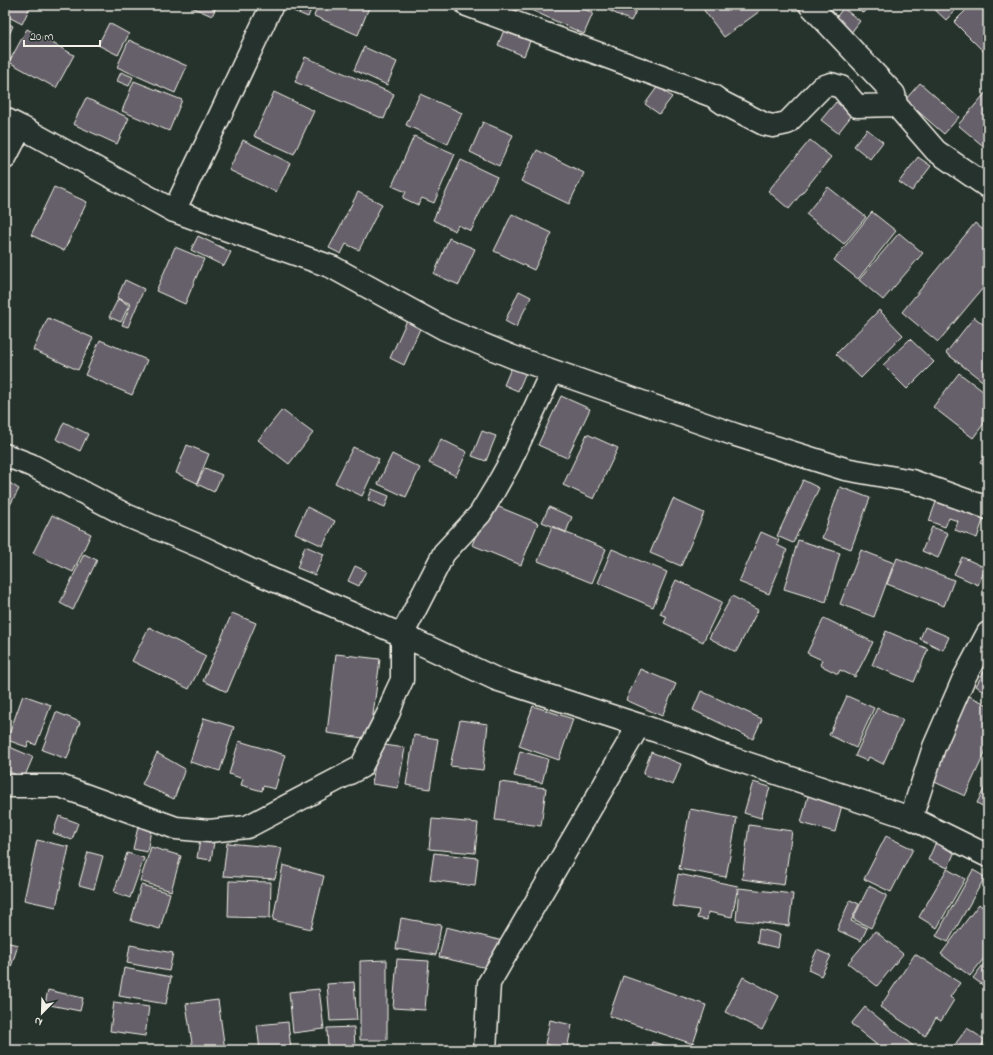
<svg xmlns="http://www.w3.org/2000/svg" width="993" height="1055" font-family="'Indie Flower',sans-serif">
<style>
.building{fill:#65606a;stroke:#f4f1e8}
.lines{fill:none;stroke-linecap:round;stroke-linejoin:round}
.street-casing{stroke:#f4f1e8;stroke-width:25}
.street{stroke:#26332d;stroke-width:22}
</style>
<rect width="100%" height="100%" fill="#26332d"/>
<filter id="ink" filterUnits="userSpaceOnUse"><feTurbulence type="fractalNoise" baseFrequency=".025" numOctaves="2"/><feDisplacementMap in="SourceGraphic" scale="8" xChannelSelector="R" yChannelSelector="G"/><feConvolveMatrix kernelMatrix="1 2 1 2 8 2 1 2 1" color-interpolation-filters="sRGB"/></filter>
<g filter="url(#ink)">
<path class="building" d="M5,5H31L22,24L5,15Z
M187,5H217L212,16Z
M293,5H313L308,17L291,10Z
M318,5H370L358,35L314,16Z
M531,5H576L593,13L584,34L529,9Z
M601,5H639L631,21L600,6Z
M700,5H756L760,11L724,37Z
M854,5H870L863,13Z
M930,5H960L946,20Z
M971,5H988V56L954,22Z
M843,8L860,21L847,38L830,26Z
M5,22L13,26L5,43Z
M109,23L129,34L118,55L98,45Z
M27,29L74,55L56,88L9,62Z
M504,30L530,41L524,56L498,45Z
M129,40L187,66L175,93L117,67Z
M364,47L397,62L387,85L354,70Z
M305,57L394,94L384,119L295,82Z
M121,72L133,77L129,86L117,81Z
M134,81L182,100L169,131L122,111Z
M920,83L959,117L944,134L905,100Z
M658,86L672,97L659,114L645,104Z
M988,90V150L958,125Z
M274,92L314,111L294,154L254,136Z
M420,94L462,113L448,144L406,125Z
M86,98L129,118L117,144L73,124Z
M836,102L852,115L838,133L821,120Z
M483,122L513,135L499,166L470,152Z
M867,129L883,142L870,159L854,146Z
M414,136L455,154L434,203L422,198L418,205L403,198L406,192L392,186Z
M243,140L290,163L276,192L229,170Z
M810,140L831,157L789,209L768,191Z
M537,150L584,173L569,204L521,181Z
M918,157L931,166L912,191L899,182Z
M461,160L497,177L471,231L458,225L455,231L433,220Z
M54,187L87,202L64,251L31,235Z
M828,187L866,217L844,244L806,214Z
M358,192L382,204L359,250L346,244L341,254L329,248Z
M872,212L896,231L858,279L834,260Z
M512,214L552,233L534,270L494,251Z
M975,223L988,234V282L938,342L902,312Z
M5,231L10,234L5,242Z
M899,233L923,253L883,300L859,280Z
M198,236L231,252L224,266L191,250Z
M449,238L475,249L459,285L434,274Z
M175,247L204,259L185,304L156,291Z
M125,280L144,289L128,327L122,325L131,304L117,298Z
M519,291L531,297L516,327L505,321Z
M118,299L129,305L121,322L109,317Z
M879,310L903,335L861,378L836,354Z
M974,317L988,328V380L985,383L946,353Z
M48,318L93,338L78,370L33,350Z
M408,318L422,324L404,365L390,358Z
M910,339L934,362L907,389L883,365Z
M100,340L147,360L132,395L85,375Z
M512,366L526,372L518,391L504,385Z
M959,373L988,395V418L973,438L933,407Z
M561,396L590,409L567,458L538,445Z
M282,410L313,433L289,464L258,440Z
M64,422L88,434L80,451L56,439Z
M482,431L496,436L486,461L472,456Z
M587,434L618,448L594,499L563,485Z
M441,439L467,452L456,476L429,463Z
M187,445L209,454L197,483L176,473Z
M353,447L379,459L362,496L335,483Z
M988,449V467L980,463Z
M392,454L420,468L406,497L378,484Z
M205,468L222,475L214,492L197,484Z
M5,480L19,489L10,505L5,502Z
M803,480L819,488L793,543L777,536Z
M840,487L870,498L851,549L822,538Z
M372,489L389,496L385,507L368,500Z
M939,494L986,511L977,538L955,530L958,521L949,518L945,527L929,521Z
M673,499L704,513L681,566L650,553Z
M489,503L538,523L521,565L472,545Z
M307,507L335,521L323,546L295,533Z
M549,507L572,517L566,532L542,522Z
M52,515L91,534L73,572L33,553Z
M552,527L606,549L592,583L538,561Z
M932,527L948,533L938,558L922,551Z
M761,532L779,540L777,545L787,550L769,594L739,582Z
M798,540L840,553L826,602L784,589Z
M305,546L324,554L315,575L297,568Z
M612,549L667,572L653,607L598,583Z
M861,550L894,563L874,617L840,604Z
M84,554L97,560L73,610L60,603Z
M962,557L986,568L978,585L954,574Z
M897,558L954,580L944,606L887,584Z
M355,566L366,571L359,586L348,581Z
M676,580L722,602L703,642L664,623L667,617L660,614Z
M732,596L758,610L736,652L709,638Z
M232,613L256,623L227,692L203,681Z
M824,618L873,642L855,677L840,670L838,674L820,665L822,660L807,653Z
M149,627L206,656L189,689L132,661Z
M925,627L949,637L943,650L920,639Z
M886,631L928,649L914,682L872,665Z
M336,654L380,659L370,739L327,733Z
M988,664V694L976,686Z
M640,669L676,684L662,716L626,700Z
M701,691L762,719L753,739L693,710Z
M23,695L51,705L36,745L29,742L27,747L7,740Z
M967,695L988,705V746L965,796L928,779Z
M847,696L874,708L856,748L829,735Z
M533,706L573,719L559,760L519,746Z
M877,708L903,720L883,764L869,757L867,761L855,756Z
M56,712L80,722L67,759L42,750Z
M204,718L234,727L220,771L190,762Z
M460,720L488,724L483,770L450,766Z
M414,735L438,739L430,789L406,785Z
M239,741L285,755L275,789L263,786L262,791L241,785L243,779L229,774Z
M378,744L405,748L398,788L372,784Z
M5,745L33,757L24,778L5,770Z
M520,751L548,759L542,783L514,776Z
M651,752L681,764L673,785L643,774Z
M157,753L185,769L174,799L142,784Z
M988,781V809L977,803Z
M500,782L546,788L541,826L495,820Z
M753,782L770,787L761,818L744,813Z
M809,793L843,801L835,832L801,823Z
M690,809L737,818L726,877L679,869Z
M59,816L78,823L72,840L53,833Z
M432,819L478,823L475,853L429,849Z
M749,825L792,831L784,885L742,879Z
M138,827L151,830L147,852L133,849Z
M886,836L913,849L891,892L864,879Z
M37,840L69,847L56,907L24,900Z
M200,840L214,842L211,860L197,858Z
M936,842L955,851L948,868L928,860Z
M227,843L282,848L275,879L223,876Z
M151,847L181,856L171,891L140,881Z
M88,852L103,856L94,889L79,885Z
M127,853L144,858L130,898L114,892Z
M434,853L478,858L475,886L430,880Z
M283,865L324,876L311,929L273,920Z
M947,869L965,879L937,928L919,917Z
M973,870L985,877L948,942L936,936Z
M678,874L738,886L732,917L708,912L707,920L697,918L699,910L672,906Z
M229,881L271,882L270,918L228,917Z
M141,885L170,893L160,929L131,921Z
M869,886L887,895L871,928L853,919Z
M739,888L793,894L789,926L736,920Z
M850,900L859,904L851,921L867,928L861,941L837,930Z
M979,904L988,912V953L970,976L941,954Z
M401,918L441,925L436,955L396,949Z
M446,927L503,941L496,970L439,957Z
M759,929L780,934L778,948L757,943Z
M875,931L903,954L877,986L848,963Z
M5,942L18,945L5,986Z
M130,945L173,953L169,971L127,963Z
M817,950L831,956L821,976L808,970Z
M915,954L960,983L950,997L954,1000L941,1021L936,1018L925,1036L880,1007Z
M988,958V989L973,978Z
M397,959L429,961L425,1010L393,1008Z
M387,960V1040H360V961Z
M124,968L171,977L166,1004L119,996Z
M623,976L706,1005L693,1044L609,1016Z
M743,977L779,996L762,1030L725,1012Z
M354,982L357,1020L330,1021L327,984Z
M319,989L324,1029L293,1033L289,992Z
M48,990L83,998L80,1011L45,1004Z
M218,1000L225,1050H193L186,1004Z
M114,1002L149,1007L145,1036L110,1031Z
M865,1007L918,1050H883L851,1024Z
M550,1020L572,1025L567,1049L545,1044Z
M288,1022L291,1050H260L257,1025Z
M354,1027L355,1050H328L327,1028Z
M967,1028L985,1040L979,1050H951Z
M652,1042L681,1050H650Z"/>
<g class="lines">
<g class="street-casing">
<path id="street" d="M467,5L713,96L723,103L764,124L773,126L787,123L822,87L831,84L841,87L857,106L896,105
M810,5L894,94L896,105L936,151L988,187
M5,119L21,127L174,211L332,267L445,329L513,357L736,435L845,469L912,481L988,508
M5,158L21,127
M174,211L214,128L272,5
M5,455L31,465L128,516L204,548L257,573L402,635L496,679L639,725L695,744L716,753L911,818L988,856
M5,786H60L176,828L209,831L247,827L361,767L389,712L395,695L402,680V635L444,553L480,514L495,489L509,464L552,371
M911,818L934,747L964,678L988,633
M485,1050L489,983L639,725"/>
</g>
<use href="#street" class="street"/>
</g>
</g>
<rect width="993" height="1055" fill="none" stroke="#26332d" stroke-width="20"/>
<rect x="10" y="10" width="973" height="1035" fill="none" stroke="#f4f1e8" stroke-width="1.5" filter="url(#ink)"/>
<g transform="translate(42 1013) rotate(203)" stroke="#26332d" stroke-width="3" paint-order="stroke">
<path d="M0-3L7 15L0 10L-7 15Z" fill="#f4f1e8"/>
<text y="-6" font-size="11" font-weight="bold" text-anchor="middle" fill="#f4f1e8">N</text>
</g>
<path d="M24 40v6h76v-6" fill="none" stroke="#f4f1e8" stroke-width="2"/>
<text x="30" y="40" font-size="12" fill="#f4f1e8" stroke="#26332d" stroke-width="3" paint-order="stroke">20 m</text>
</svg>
